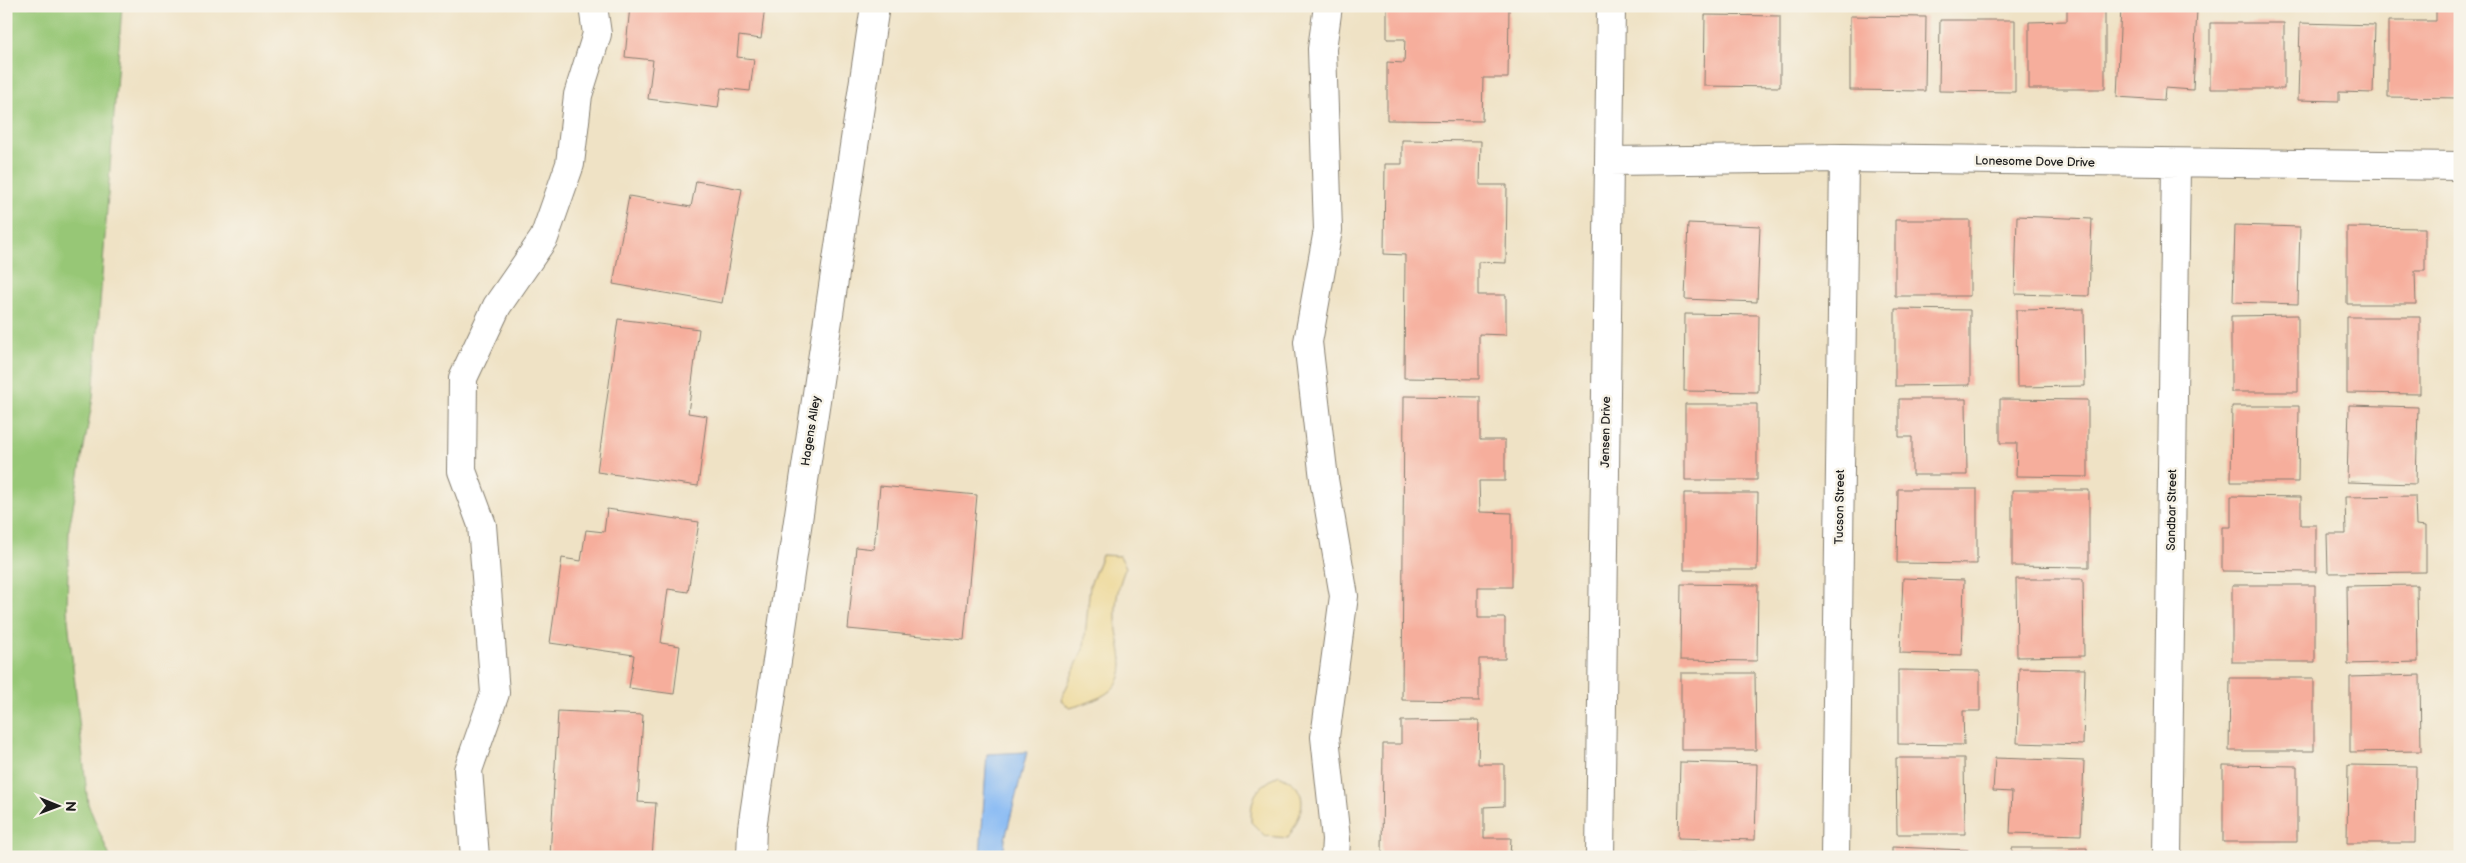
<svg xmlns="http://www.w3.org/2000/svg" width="2466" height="863" font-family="'Balsamiq Sans',sans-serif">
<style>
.green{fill:#97c776;stroke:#5a7249}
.sand{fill:#eeda9e;stroke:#857b5d}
.water{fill:#87baf4;stroke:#526b88}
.building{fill:#f6ae9c}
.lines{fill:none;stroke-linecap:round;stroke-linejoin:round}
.minor-casing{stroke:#867f70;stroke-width:30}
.minor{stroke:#fff;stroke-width:28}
.labels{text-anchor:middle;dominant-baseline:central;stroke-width:5;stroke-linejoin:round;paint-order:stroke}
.street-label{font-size:12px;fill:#1c1c1c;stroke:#f7f3e8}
</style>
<rect width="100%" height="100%" fill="#f7f3e8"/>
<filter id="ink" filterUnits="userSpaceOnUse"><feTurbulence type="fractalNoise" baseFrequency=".02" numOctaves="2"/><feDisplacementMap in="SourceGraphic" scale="10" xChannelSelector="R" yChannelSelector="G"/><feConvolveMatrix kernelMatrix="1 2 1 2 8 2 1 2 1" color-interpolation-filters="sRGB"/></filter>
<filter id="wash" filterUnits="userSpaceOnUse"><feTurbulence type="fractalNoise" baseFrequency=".0096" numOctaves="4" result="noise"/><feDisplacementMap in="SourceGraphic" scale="20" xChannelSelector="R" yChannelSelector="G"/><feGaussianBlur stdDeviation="1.12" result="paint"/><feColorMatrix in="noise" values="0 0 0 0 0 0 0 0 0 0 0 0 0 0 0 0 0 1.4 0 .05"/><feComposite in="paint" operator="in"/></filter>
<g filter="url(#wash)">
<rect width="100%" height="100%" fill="#efe2c5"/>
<path class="green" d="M6,6H122L93,398L69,529L67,610L88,804L110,857H6Z"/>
<path class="sand" d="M1102,555L1120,556L1126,567C1119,583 1115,600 1116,619C1116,641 1130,667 1115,686C1105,698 1084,704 1070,708L1061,700L1084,647L1090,585Z
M1279,775C1313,790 1303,812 1288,838L1265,836L1251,822C1251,795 1255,789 1279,775Z"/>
<path class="water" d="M1027,752L1005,839L1003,857H980L987,754Z"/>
<g id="blocks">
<path class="building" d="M630,6H765L761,39L739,36L737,57L754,59L750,91L721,88L718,108L648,99L653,60L625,57Z
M1387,6H1509L1508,78H1483L1482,121L1387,120V62L1404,63L1405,39H1387Z
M2067,6H2105V89H2029V22L2067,21Z
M2121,6L2197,9L2193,90L2165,88L2164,100L2117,97Z
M2436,10H2460V98L2388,97V21H2436Z
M1705,15L1780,16V87L1704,86Z
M1850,16L1926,17L1925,91L1850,90Z
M1940,20H2015V92L1939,91Z
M2210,23H2284V89H2210Z
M2300,23L2375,25L2373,93L2339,92V101L2298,100Z
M1402,140L1481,141L1480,185H1507L1506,263L1478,262V295H1506V335L1479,334V379L1404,378L1405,255L1384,254L1385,164H1402Z
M696,181L742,189L722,303L613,284L629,196L691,207Z
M2017,216L2092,219L2089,296L2015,294Z
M1895,220H1970V296H1895Z
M1688,223L1760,226L1757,302L1685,299Z
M2235,225L2300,227L2298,304L2233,302Z
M2347,227L2425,228V271H2415L2416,304H2347Z
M1895,309L1970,310V385L1895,386Z
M2084,309L2085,386L2017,387L2016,310Z
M1685,314L1759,315L1758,392L1684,391Z
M2298,315V392H2231V316Z
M2347,317H2420V394L2347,393Z
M618,319L699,329L688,413L707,416L698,486L597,472Z
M1404,396L1480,397V440H1505V481H1479L1480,512L1512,513V587H1478V618H1505V659H1479V701L1402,700Z
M1899,399H1966L1967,475H1912V437H1899Z
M2000,399L2088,400V477L2016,476L2017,443H2000Z
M1685,404H1757V480H1685Z
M2349,405L2418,407L2416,484L2347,482Z
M2232,406H2299L2298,482H2231Z
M880,486L977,495L964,640L848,629L856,547L874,549Z
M1898,489H1977V564L1897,563Z
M2012,490H2089V567L2012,566Z
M1684,493H1758L1757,570H1684Z
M2231,496L2301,497V525H2316V572L2222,571V527H2231Z
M2415,496L2416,525L2426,526V572L2328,573L2327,534H2346L2345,497Z
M607,509L699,522L688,592L668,589L661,643L680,646L674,694L629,688L634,655L550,643L562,558L581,561L586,530L604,532Z
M1903,578L1964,580L1962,655L1900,653Z
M2016,579H2083L2084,656L2017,657Z
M1681,584L1758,585L1757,661L1680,660Z
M2232,585H2315V662H2232Z
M2417,585L2418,662L2348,664L2347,586Z
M2019,668L2085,669L2083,745L2017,743Z
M1898,670L1980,671V711H1963L1964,745L1898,744Z
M1681,673H1755L1756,750H1681Z
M2420,675L2421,751L2350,752V677Z
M2230,678H2314V751H2229Z
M558,711L643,715L638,802L656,803L652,857H550Z
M1479,720L1478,764H1504V806L1484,807V838H1511L1510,857H1382L1383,744H1401V721Z
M1896,758H1964L1965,834H1897Z
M1995,758L2084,761L2081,835L2010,833L2012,792L1993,791Z
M1680,762L1757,764L1755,840L1678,838Z
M2223,765L2297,766V842H2223Z
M2348,765L2416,766L2415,843H2347Z
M1892,847L1968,850L1967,857H1892Z
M2012,848H2087V857H2012Z
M1679,853H1749V857H1679Z
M2348,853L2398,855V857H2348Z
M2224,854H2299V857H2224Z"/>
</g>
</g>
<g filter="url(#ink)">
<use href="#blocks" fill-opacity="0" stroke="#867f70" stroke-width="1"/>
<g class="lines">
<g class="minor-casing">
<path id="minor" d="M1328,6L1322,49L1328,230L1308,342L1324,479L1344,596L1325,737L1336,839L1335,857
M1610,161L1844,158L2460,166
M475,857L468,770L495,693L482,525L462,471L463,378L497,306L544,238L570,164L578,95L597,34L593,6
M751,857L752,828L875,6
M1600,857L1611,6
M1835,857L1844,158
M2167,857L2176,164"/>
</g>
<use href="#minor" class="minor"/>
</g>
</g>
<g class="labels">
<g class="street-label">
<text transform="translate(2035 162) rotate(1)">Lonesome Dove Drive</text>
<text transform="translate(811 431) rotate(-81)">Hagens Alley</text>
<text transform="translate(1606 432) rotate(-89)">Jensen Drive</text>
<text transform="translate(1840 507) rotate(-89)">Tucson Street</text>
<text transform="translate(2172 510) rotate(-89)">Sandbar Street</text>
</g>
</g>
<rect width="2466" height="863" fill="none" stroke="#f7f3e8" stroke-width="25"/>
<g transform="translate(58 806) rotate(91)" stroke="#f7f3e8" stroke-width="4" paint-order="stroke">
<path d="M0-4L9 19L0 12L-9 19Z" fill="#1c1c1c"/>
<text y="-8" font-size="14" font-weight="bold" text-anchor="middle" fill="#1c1c1c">N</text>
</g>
</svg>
